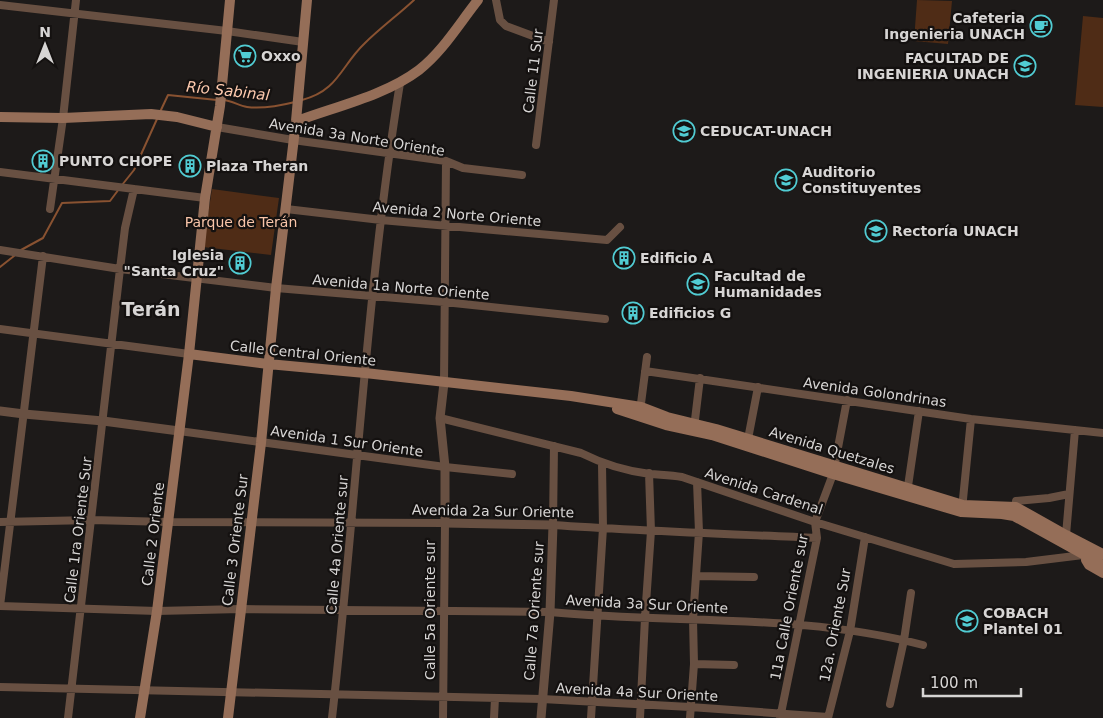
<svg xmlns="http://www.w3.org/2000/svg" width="1103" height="718" font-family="'DejaVu Sans',sans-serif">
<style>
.green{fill:#4f2c16}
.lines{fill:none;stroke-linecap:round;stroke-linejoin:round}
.stream{stroke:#895231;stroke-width:2}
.minor{stroke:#685042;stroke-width:8}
.tertiary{stroke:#685042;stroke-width:9}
.secondary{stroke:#956e58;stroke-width:10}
.labels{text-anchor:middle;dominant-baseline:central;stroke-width:4.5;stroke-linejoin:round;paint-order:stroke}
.poi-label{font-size:14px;font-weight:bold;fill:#d7d5d4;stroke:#141110;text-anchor:start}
.street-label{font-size:14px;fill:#d7d5d4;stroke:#141110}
.park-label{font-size:14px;fill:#f9c5a9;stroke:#141110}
.water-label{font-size:15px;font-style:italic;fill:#fecaae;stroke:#141110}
.district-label{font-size:19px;font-weight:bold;fill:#d7d5d4;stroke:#141110}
</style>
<rect width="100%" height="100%" fill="#1d1a19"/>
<path class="green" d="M917,0L952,1L948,44L914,41Z
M1083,16L1103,18V107L1075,105Z
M212,189L279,198L271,255L203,247Z"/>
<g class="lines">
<path class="stream" d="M224,100C233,101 239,106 247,107C264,109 279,106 295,102
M302,100C338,91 341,66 364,44C380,28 398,15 414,0
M160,112L168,95L217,100
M122,185L134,170L157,119
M21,250L43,238L62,203L110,201L119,189
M0,267L14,256"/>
<path class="minor" d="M496,0L500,20L506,26L549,42
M0,5L227,31L303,42
M217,127L293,140L446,161L463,168L522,175
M536,145L554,0
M0,172L205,198
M50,209L63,118L76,0
M286,209L381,220L607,240L620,227
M0,250L120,269L276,288L444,302L605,319
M0,329L189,354
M645,371L971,419L1103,433
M444,383L446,161
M640,411L647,357
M440,418L581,453C603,464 626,471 650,474C661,475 671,475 682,477L815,522L954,564L1026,562L1083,555
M694,428L700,378
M179,431L445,467L512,474
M748,439L758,387
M554,446L553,525C641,531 729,534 817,538
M907,493L919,411
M962,509L971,419
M1015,512L1016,501L1049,498L1069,494
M0,522L92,520L168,522L445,523L443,718
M1066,535L1075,430
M697,576L754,577
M0,606L157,611L241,609L550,612C674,624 801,613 923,645
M0,606L43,256
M694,664L734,665
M0,687L542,699L690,707L828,717
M890,704L904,640L911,593
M68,718L120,269L125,228L134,189
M332,718C356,506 366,293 400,83
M494,718L495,698
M591,718L603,528L602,464
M640,718L645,618L651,531L649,473
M690,718L694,664L693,619L699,532L697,482
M780,718L817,538L815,522L833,474L847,400
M828,718L850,631L865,537"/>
<path class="tertiary" d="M444,383L440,418L445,467V523L553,525L550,612L541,718
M0,411L24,414L103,421L179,431"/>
<path class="secondary" d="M0,117L63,118L151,114L177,117L217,127
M300,120C338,106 386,95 419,70C443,51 459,24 478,0
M189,354L268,364L365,373L571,396L641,407L667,417L716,429L963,505L1016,507L1066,535L1103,554
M617,409L666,425L712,435L833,474L961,512L1002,514L1014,516L1103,565
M1086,560L1089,565L1103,573
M140,718L157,611L189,354L205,198L220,106L230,0
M228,718L261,443L276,288L296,121L307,0"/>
</g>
<defs>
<g id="cafe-ring" transform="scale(1.125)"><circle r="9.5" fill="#141110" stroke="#51ccd3" stroke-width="1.5"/><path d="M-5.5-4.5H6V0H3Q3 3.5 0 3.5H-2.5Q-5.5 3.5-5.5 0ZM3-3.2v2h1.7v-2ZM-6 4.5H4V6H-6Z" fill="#51ccd3"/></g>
<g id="supermarket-ring" transform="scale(1.125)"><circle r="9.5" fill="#141110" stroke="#51ccd3" stroke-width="1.5"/><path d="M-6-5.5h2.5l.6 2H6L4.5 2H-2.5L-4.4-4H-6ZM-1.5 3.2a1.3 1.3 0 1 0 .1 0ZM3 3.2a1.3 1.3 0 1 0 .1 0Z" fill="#51ccd3"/></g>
<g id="university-ring" transform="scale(1.125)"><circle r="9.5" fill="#141110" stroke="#51ccd3" stroke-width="1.5"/><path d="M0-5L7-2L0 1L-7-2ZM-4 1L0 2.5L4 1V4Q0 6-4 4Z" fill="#51ccd3"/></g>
<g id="building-ring" transform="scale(1.125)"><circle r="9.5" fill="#141110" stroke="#51ccd3" stroke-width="1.5"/><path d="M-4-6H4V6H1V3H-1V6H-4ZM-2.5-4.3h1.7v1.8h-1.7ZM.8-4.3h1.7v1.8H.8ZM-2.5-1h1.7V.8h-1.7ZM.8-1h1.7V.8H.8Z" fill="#51ccd3"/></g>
<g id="school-ring" transform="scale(1.125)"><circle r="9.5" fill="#141110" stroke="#51ccd3" stroke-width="1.5"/><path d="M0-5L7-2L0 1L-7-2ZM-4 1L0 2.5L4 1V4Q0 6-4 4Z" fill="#51ccd3"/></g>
</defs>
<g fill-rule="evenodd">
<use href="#cafe-ring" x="1041" y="26"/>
<use href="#supermarket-ring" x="245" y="56"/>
<use href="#university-ring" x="1025" y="66"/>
<use href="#university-ring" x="684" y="131"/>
<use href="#building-ring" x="43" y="161"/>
<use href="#building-ring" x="190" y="166"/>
<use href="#university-ring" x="786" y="180"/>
<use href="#university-ring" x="876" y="231"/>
<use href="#building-ring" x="624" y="258"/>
<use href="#building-ring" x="240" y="263"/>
<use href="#school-ring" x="698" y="284"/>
<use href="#building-ring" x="633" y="313"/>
<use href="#university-ring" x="967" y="621"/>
</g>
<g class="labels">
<g class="poi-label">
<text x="1025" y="18" text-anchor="end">Cafeteria<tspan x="1025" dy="16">Ingenieria UNACH</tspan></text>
<text x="261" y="56">Oxxo</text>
<text x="1009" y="58" text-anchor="end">FACULTAD DE<tspan x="1009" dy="16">INGENIERIA UNACH</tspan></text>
<text x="700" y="131">CEDUCAT-UNACH</text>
<text x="59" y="161">PUNTO CHOPE</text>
<text x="206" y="166">Plaza Theran</text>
<text x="802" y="172">Auditorio<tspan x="802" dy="16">Constituyentes</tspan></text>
<text x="892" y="231">Rectoría UNACH</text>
<text x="224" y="255" text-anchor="end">Iglesia<tspan x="224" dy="16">"Santa Cruz"</tspan></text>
<text x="640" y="258">Edificio A</text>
<text x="714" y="276">Facultad de<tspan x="714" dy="16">Humanidades</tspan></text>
<text x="649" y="313">Edificios G</text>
<text x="983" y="613">COBACH<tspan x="983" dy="16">Plantel 01</tspan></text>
</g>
<g class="street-label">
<text transform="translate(533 71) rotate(-83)">Calle 11 Sur</text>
<text transform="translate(357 137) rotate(9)">Avenida 3a Norte Oriente</text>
<text transform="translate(457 214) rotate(5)">Avenida 2 Norte Oriente</text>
<text transform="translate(401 287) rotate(5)">Avenida 1a Norte Oriente</text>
<text transform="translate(303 353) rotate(6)">Calle Central Oriente</text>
<text transform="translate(875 392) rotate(8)">Avenida Golondrinas</text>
<text transform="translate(347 441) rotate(8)">Avenida 1 Sur Oriente</text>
<text transform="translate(832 450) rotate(17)">Avenida Quetzales</text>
<text transform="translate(764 491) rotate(18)">Avenida Cardenal</text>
<text transform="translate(493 511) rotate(1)">Avenida 2a Sur Oriente</text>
<text transform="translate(78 530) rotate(-83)">Calle 1ra Oriente Sur</text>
<text transform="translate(153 534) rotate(-83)">Calle 2 Oriente</text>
<text transform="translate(235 540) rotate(-83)">Calle 3 Oriente Sur</text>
<text transform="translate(337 545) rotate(-85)">Calle 4a Oriente sur</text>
<text transform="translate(647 604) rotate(3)">Avenida 3a Sur Oriente</text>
<text transform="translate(789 607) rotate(-79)">11a Calle Oriente sur</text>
<text transform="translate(430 610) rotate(-90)">Calle 5a Oriente sur</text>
<text transform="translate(534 611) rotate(-86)">Calle 7a Oriente sur</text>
<text transform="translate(835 625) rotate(-79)">12a. Oriente Sur</text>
<text transform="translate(637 692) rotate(3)">Avenida 4a Sur Oriente</text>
</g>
<g class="park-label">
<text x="241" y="222">Parque de Terán</text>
</g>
<g class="water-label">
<text transform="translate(228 91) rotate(6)">Río Sabinal</text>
</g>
<g class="district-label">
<text x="151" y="309">Terán</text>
</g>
</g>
<g transform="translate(45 45)" stroke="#141110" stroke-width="4" paint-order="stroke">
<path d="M0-4L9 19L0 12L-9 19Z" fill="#d7d5d4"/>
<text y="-8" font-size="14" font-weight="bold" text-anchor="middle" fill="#d7d5d4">N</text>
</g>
<path d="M923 688v8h98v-8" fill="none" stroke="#d7d5d4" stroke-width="2.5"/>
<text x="930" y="688" font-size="15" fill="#d7d5d4" stroke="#141110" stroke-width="4" paint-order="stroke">100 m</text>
</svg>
